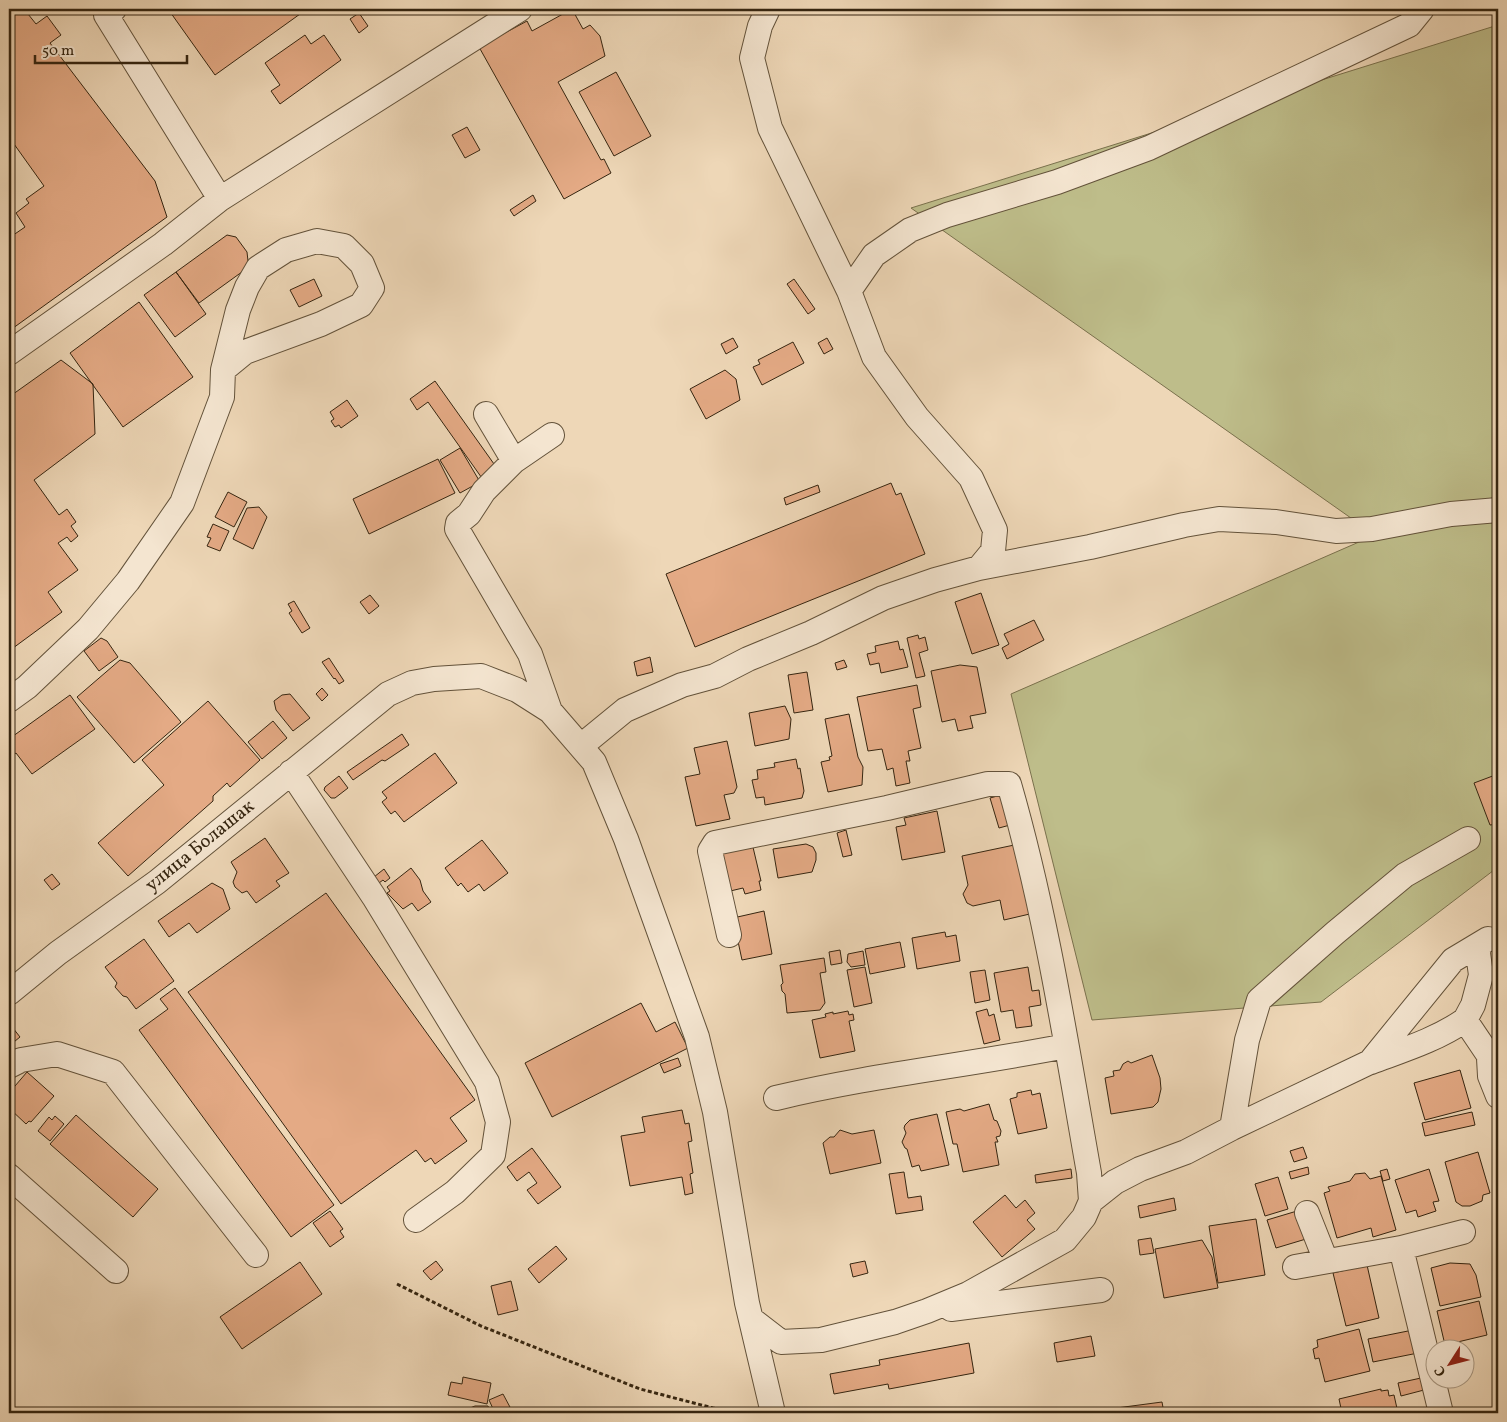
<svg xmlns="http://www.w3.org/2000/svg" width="1507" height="1422" font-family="Vollkorn,serif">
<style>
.green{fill:#bebd8a;stroke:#7a714d}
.building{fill:#e4aa85;stroke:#352510}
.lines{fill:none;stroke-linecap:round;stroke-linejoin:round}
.minor-casing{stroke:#63523a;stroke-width:26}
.path{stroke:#352510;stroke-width:3;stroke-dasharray:4 2.5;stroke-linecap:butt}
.minor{stroke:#f4e5d0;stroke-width:24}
.labels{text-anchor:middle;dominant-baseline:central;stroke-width:4;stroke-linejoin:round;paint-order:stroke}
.street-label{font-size:19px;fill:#352510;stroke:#f4e5d0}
</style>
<rect width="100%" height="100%" fill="#eed7b7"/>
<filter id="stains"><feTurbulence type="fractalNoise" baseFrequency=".004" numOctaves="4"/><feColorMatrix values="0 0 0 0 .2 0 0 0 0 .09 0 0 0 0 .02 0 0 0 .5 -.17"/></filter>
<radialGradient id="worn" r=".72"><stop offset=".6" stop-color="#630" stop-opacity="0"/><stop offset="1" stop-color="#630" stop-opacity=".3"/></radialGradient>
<path class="green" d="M1498,25V867L1321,1002L1092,1020L1011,694L1375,535L911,208Z"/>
<path class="building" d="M9,9H24L36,24L47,16L61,35L50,43L155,181L167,217L9,331V238L25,227L16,213L29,203L26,199L44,186L9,137Z
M168,9H307L215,75Z
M572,9L583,29L590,25L600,36L605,56L558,82L601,160L604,159L611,173L564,199L479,47L527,21L532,31Z
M359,13L368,26L359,33L350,19Z
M305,35L311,44L324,35L341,60L280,104L271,91L280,85L265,63Z
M616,72L651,136L614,156L579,92Z
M467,127L480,150L465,158L452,135Z
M533,195L536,201L514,216L510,210Z
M227,235L236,237L247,252L248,261L246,269L199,303L176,272Z
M176,272L206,314L175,337L144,295Z
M314,279L322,296L299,307L290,290Z
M794,279L815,309L808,314L787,284Z
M139,302L193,377L123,427L70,353Z
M733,338L738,347L726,354L721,344Z
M827,338L833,349L824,354L818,343Z
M793,342L804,363L762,385L753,367L760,364L758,360Z
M61,360L93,384L95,434L34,480L59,515L67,509L76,522L71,526L78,536L71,542L67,537L58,543L78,570L48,592L62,612L9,651V397Z
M725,370L736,379L740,400L706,419L690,389Z
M435,381L499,471L484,481L428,402L417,410L410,399Z
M347,400L358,416L341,428L339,425L335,427L331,421L334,419L330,412Z
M460,448L480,482L460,493L440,460Z
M438,459L455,493L369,534L353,499Z
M891,483L896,495L901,493L925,554L695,647L666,574Z
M818,485L820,492L786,505L784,498Z
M228,492L247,502L234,527L215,517Z
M259,507L267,517L253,549L233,539L247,508Z
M213,524L229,531L220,551L207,546L211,538L207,537Z
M981,593L999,645L972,654L955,602Z
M370,595L379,606L369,614L360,602Z
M294,601L310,628L302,633L289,613L292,611L288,604Z
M1034,620L1044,640L1007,659L1002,648L1009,644L1004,634Z
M918,635L919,639L925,637L928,650L919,653L925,676L916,678L907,638Z
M101,638L107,641L118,657L99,671L84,651Z
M898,641L900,650L903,649L908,667L881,673L879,663L870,665L867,654L876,652L875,646Z
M650,657L653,672L637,676L634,662Z
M329,658L344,681L339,684L335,678L334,679L322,662Z
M120,660L130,663L181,722L134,763L77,697Z
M844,660L847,667L837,670L835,663Z
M960,665L977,667L986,713L970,716L973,728L958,731L955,719L942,722L931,671Z
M807,672L813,710L794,713L788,675Z
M917,685L921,707L913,709L921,748L908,751L910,761H906L910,783L896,786L893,768L887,770L882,749L868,751L857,697Z
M322,688L328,695L322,701L316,694Z
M290,694L310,718L293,731L276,710L274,701L282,695Z
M70,695L95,729L32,774L16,753L9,758V739Z
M208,701L260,760L230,787L227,783L213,796V801L128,876L98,843L164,785L142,760Z
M785,706L791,719L789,739L755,746L749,713Z
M849,714L858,757L863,767L862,785L828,792L821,762L830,760L829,757L832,756L825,719Z
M273,721L287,738L262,759L248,742Z
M402,734L409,745L385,761L382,760L353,780L347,772Z
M727,741L737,787L734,793L724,795L730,819L696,826L685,777L700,774L694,748Z
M435,753L457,783L404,822L395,811L391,814L382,802L387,798L382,792Z
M796,759L798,769L800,768L804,791L802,798L765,805L764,797L756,798L752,780L758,779L757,770L775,767L774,763Z
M1498,774V826V824L1490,825L1474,783Z
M339,776L348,788L335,798H331L324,790L325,787Z
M1001,795L1010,825L999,828L990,798Z
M937,811L945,852L902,860L896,827L906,825L904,818Z
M846,830L852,855L843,857L837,833Z
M265,838L289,873L276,881L280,886L256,903L247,891L242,893L235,887L233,882L237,872L231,862Z
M482,840L508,873L484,891L479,884L468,892L461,883L458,886L445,868Z
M752,843L761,881H759L761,890L745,894L743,888L726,892L717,855Z
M806,844L813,847L816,853V860L812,872L778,878L773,849Z
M1019,844L1034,913L1004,920L1000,900L973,906L967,903L963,894L968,885L962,856Z
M411,868L420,880L423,891L431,902L418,911L412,903L403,909L387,893L390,891L387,887Z
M384,869L390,878L385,882L383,880L379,883L374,877Z
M52,874L60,884L52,890L44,880Z
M212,883L223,889L230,909L197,933L189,923L169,937L158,921Z
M326,893L475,1100L450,1118L467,1141L435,1164L431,1158L425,1162L416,1150L341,1204L188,992Z
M764,911L772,954L742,960L733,918Z
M945,932L946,937L956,935L960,961L917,969L912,938Z
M144,939L174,981L136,1009L127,997L123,996L115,987L117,983L105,967Z
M900,942L905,967L870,974L865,949Z
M840,950L842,963L831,965L829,952Z
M863,951L865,965L851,967L847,962L848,954Z
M824,958L826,972L820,973L825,1003L820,1010L787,1013L785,994L782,991L781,985L783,983L780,965Z
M865,967L872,1003L854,1007L847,970Z
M1028,967L1032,991L1039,990L1041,1005L1029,1007L1032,1026L1016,1028L1013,1010L1001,1012L994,973Z
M985,970L990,1000L975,1003L970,972Z
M175,988L334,1205L291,1237L139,1030L168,1009L160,999Z
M641,1003L656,1032L675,1022L688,1048L552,1117L525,1063Z
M987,1009L989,1016L994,1014L1000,1040L984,1044L976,1012Z
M848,1011L849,1015L853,1014L854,1020L849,1021L855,1051L820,1058L812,1020L826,1017L825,1014L833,1012V1014Z
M9,1023L20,1037L9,1046Z
M1152,1055L1160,1078L1161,1089L1158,1102L1153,1107L1111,1114L1105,1078L1114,1076L1113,1071L1120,1070L1123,1064L1128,1061L1131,1063Z
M678,1058L681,1066L664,1073L660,1064Z
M1460,1070L1471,1108L1425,1120L1414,1083Z
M27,1072L54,1096L31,1122L29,1121L26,1124L9,1108V1093Z
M1031,1090L1032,1095L1040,1093L1047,1128L1018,1134L1010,1099L1017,1097V1093Z
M989,1104L994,1120L997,1121L1001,1131L1000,1136L996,1137L998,1142H995L999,1165L963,1172L957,1144H953L946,1112L960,1109L964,1111Z
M682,1110L685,1124L689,1123L692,1141L688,1142L693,1173L690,1174L693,1193L685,1195L682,1177L630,1186L621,1136L645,1132L642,1117Z
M1472,1112L1475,1125L1425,1136L1422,1123Z
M937,1114L949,1165L921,1171L919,1165L912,1167L907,1149L905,1148L902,1142L906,1133L904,1128L905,1125L910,1120Z
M76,1115L158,1189L133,1217L50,1144Z
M55,1116L64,1124L50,1141L38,1131L49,1117L52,1120Z
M840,1130L852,1134L874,1130L881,1163L830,1174L823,1143L830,1137H834Z
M1303,1147L1307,1158L1294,1162L1290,1151Z
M532,1148L561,1187L538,1204L527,1190L537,1183L529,1172L517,1181L507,1167Z
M1478,1152L1490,1193L1483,1195L1482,1201L1470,1206H1462L1456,1202L1445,1162Z
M1308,1167L1309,1174L1291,1179L1289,1172Z
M1071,1169L1072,1178L1036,1183L1035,1175Z
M1387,1169L1390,1179L1383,1181L1380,1171Z
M1429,1169L1439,1201L1433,1202L1436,1211L1418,1217L1416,1210L1406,1213L1395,1180Z
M904,1172L908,1198L921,1196L923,1210L896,1214L889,1174Z
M1365,1173L1370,1179L1381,1176L1396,1230L1373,1237L1371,1228L1337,1238L1324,1193L1330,1191L1328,1187L1350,1181L1355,1174Z
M1278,1177L1288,1209L1265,1216L1255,1184Z
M1005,1195L1016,1208L1025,1200L1035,1213L1027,1220L1035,1229L1002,1257L973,1222Z
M1174,1198L1176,1210L1140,1218L1138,1206Z
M330,1211L343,1229L340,1231L344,1237L330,1247L313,1223Z
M1297,1211L1306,1239L1276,1248L1267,1220Z
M1256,1219L1265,1275L1218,1283L1209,1226Z
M1151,1238L1154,1253L1140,1255L1138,1240Z
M1202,1240L1212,1257L1218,1288L1164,1298L1155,1249Z
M556,1246L567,1259L539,1283L528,1269Z
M436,1261L443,1270L431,1280L423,1271Z
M865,1261L868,1273L853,1277L850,1264Z
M300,1262L322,1294L242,1349L220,1317Z
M1450,1263L1470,1264L1476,1275L1481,1297L1440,1306L1431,1268Z
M1367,1265L1379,1318L1346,1326L1333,1273Z
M511,1281L518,1310L498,1315L491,1286Z
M1479,1301L1487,1335L1445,1345L1437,1311Z
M1359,1329L1370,1371L1325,1382L1319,1358L1315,1359L1313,1349L1318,1347L1317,1340Z
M1413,1330L1418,1353L1373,1362L1368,1339Z
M1091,1336L1095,1356L1057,1362L1054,1343Z
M969,1343L974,1373L889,1389L888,1384L834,1394L830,1374L880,1365L879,1360Z
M463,1377L491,1383L487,1404L448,1395L451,1382L462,1384Z
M1421,1378L1424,1390L1401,1396L1398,1383Z
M1381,1389V1391L1388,1390L1389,1396L1394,1395L1398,1413H1342L1339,1399Z
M503,1394L511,1409L508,1410L510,1413H495L489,1400Z
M1162,1402L1164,1413H1110L1109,1409Z
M475,1406H488L491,1413H467L465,1410Z"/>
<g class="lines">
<g class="minor-casing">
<path id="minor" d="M114,9L106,15L220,199
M768,9L760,26L752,58L770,128L849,291L874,357L917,417L971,478L995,530L993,551L979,568
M849,291L874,255L910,230L947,215L1057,182L1149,148L1409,25L1422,9
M9,353L163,244L220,199L520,9
M486,414L514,461
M9,700L27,687L88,629L128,581L182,503L222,397L223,370L238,310L247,287L258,268L286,250L317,241L344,246L362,264L372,288L361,305L321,324L245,352L223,370
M550,711L530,654L457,529L458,523L469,514L484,491L514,461L552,435
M581,746L625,710L682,685L715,676L748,659L811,633L883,598L935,580L979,568L1090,547L1184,525L1219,519L1276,522L1336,531L1372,529L1451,514L1498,510
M291,772L374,897L487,1082L498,1122L493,1155L455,1192L416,1220
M729,935L710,851L715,843L887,808L988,784H1009C1046,912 1066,1043 1089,1173L1091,1201L1084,1217L1065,1240L968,1294L927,1311L895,1322L821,1340L781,1342L751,1319
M9,993L58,953L157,882L388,694L412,683L434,679L481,676L517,690L550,711L594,762L626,839L697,1037L715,1112L747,1303L773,1413
M1465,1020L1473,1005L1481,975L1477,946
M1489,1058L1490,1076L1498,1096
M1371,1062C1403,1050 1436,1040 1465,1020L1498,1069
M9,1066L21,1060L57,1054L113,1072L256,1255
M776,1098C871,1075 970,1065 1066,1046
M1232,1128L1247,1040L1259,1000L1335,933L1405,875L1468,839
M9,1176L116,1271
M1091,1201L1115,1182L1140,1169L1186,1152L1232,1128L1370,1062L1453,960L1488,939
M1307,1213L1326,1261
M1401,1248L1463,1232
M1295,1267L1401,1248L1441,1413
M951,1309L1101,1290"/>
</g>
<path class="path" d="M397,1284L481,1326L640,1389L713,1408L742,1413"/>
<use href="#minor" class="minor"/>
</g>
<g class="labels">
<g class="street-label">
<text transform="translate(200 846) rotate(-39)">улица Болашак</text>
</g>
</g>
<rect width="1507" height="1422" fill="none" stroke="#eed7b7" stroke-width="30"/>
<rect x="10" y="10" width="1487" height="1402" fill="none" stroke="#352510" stroke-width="2.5"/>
<rect x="15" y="15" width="1477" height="1392" fill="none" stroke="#352510"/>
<g transform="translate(1450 1364) rotate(234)"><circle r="24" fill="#f4e5d0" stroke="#a89883"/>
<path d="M0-4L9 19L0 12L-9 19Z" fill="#8f2418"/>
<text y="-8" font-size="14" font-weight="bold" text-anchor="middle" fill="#352510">С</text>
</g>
<path d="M35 55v8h152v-8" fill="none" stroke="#352510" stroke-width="2.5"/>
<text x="42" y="55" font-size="15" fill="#352510" stroke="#f4e5d0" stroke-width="4" paint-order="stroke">50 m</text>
<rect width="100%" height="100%" filter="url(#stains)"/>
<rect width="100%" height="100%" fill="url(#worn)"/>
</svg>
